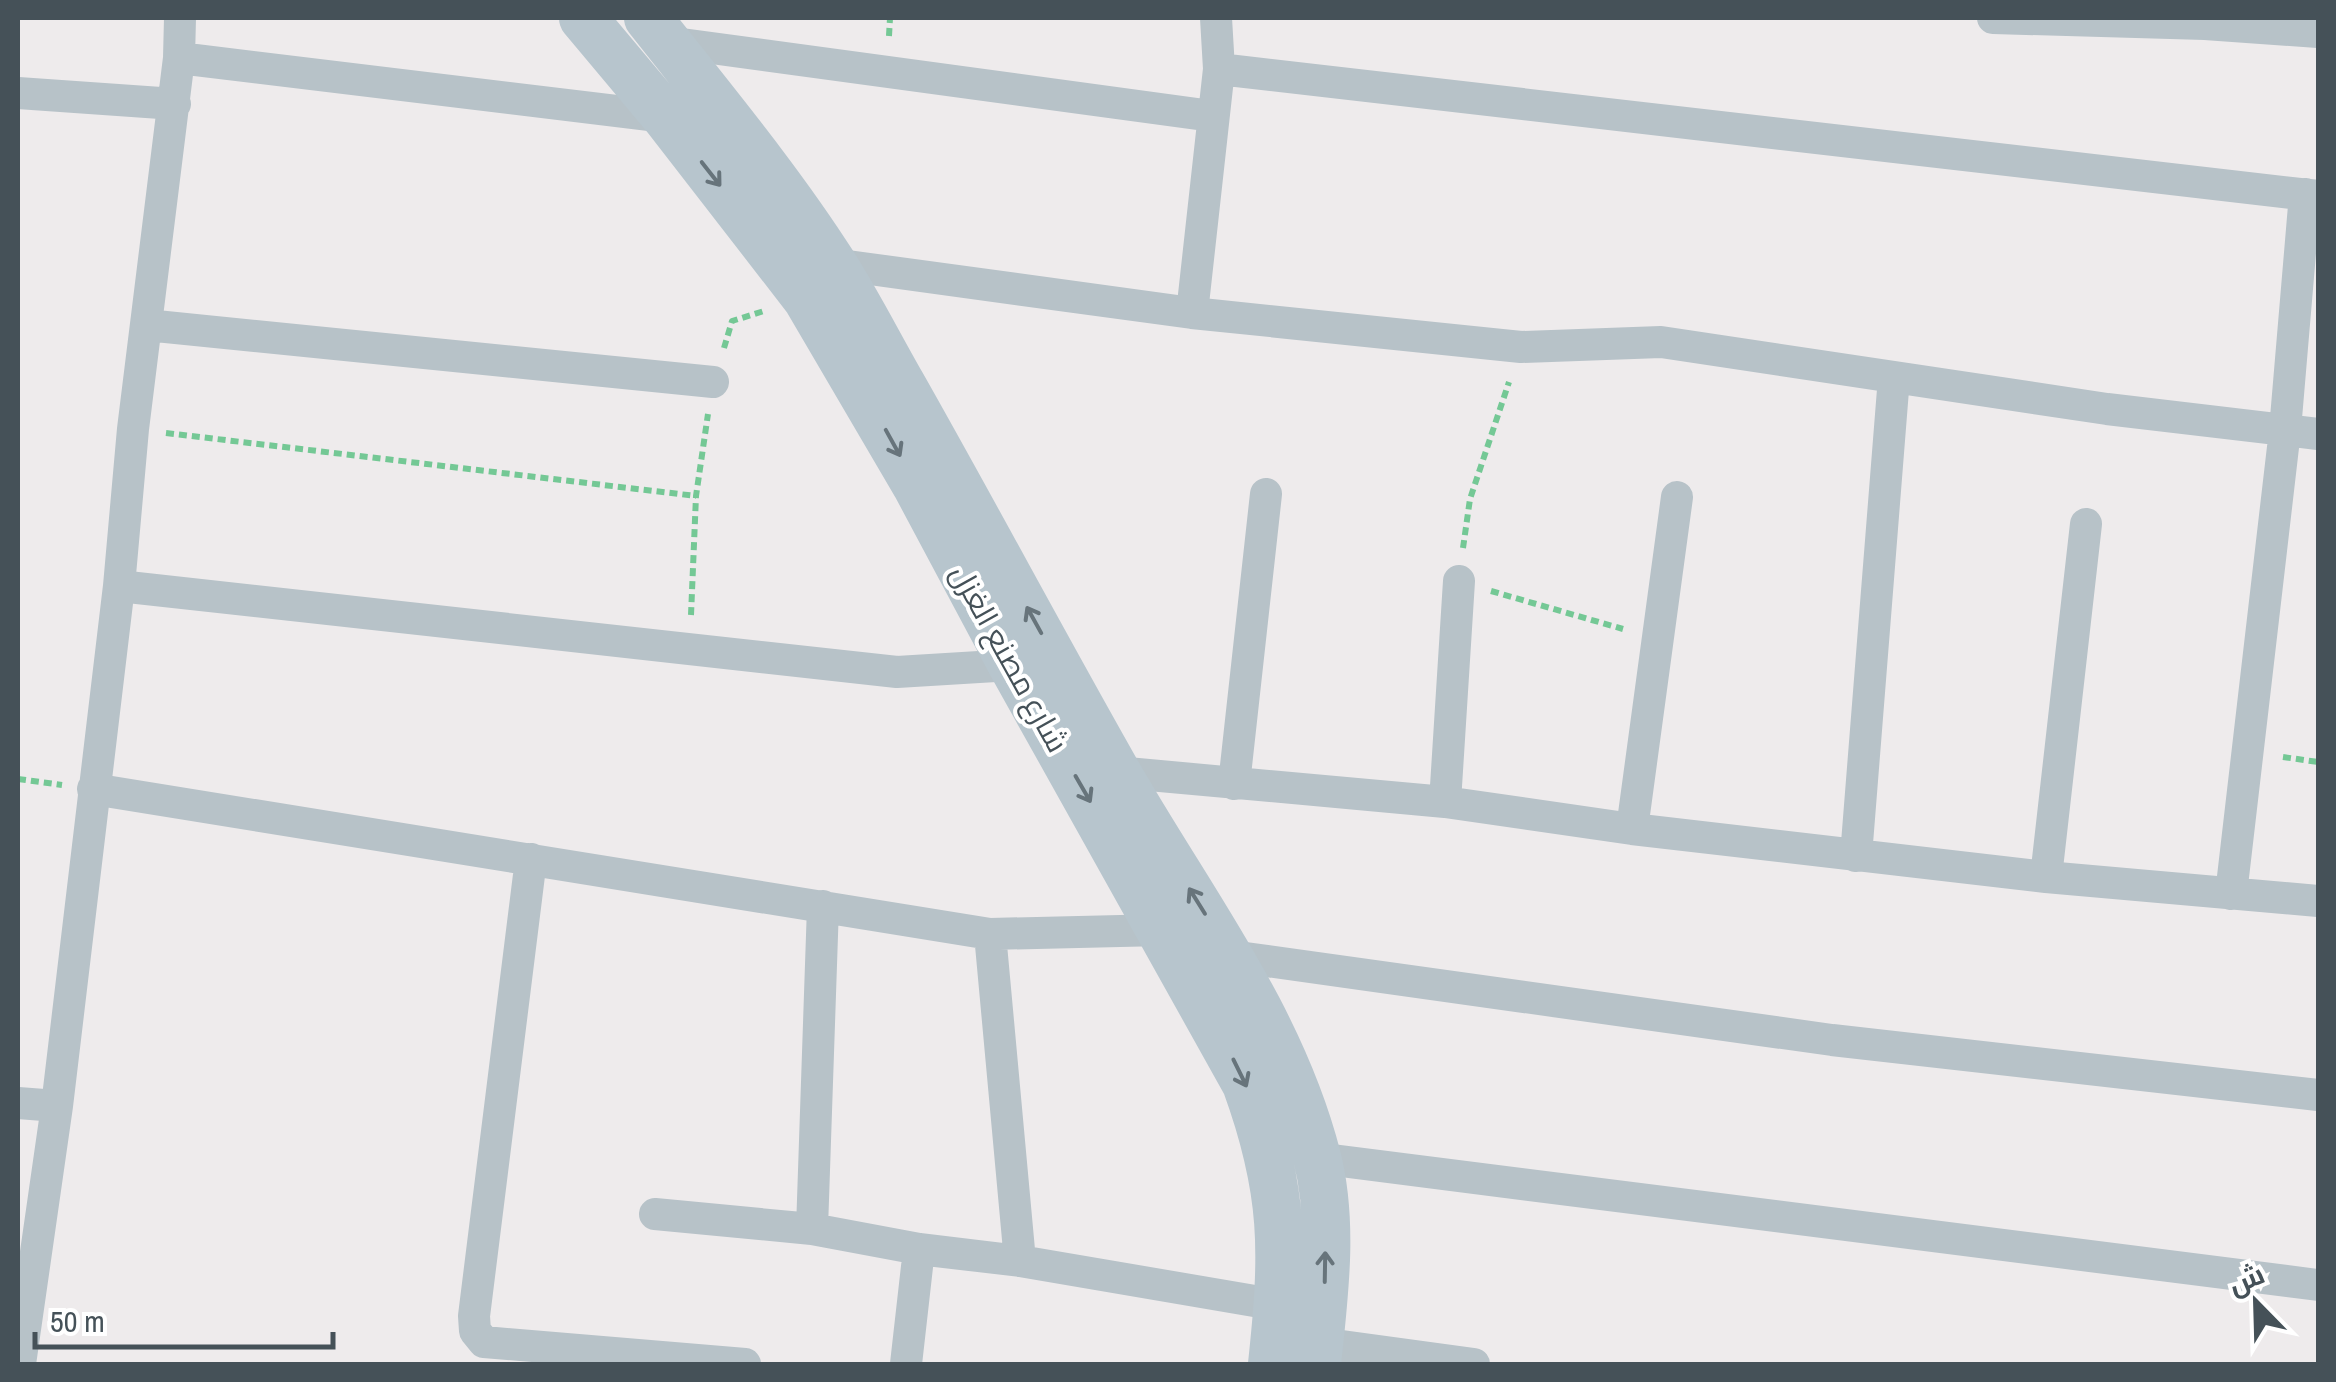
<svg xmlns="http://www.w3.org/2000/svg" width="2336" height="1382" font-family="'Archivo Narrow',Cairo,sans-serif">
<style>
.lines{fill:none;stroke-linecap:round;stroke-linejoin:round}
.path{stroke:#74c895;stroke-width:6;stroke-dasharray:8 5;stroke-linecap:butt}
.street{stroke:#b7c2c8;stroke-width:32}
.secondary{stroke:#b7c5cd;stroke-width:48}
.oneway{stroke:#67747b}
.labels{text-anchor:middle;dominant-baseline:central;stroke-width:8;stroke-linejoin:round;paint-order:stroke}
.street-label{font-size:30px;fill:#455158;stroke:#fff}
</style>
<rect width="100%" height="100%" fill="#eeebec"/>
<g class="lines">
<path class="path" d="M889,36L890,18
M724,348L732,321L764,311
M166,433L696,496
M1463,548L1470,499L1509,382
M1491,591L1623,629
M691,615L696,496L708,414
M2283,757L2318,762
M18,779L62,785"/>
<path class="street" d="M1993,18L2205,24L2318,32
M667,42L1212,116
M179,58L180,18
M1219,69L2318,196
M18,93L175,104
M833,264L1192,313L1521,347L1661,342L2107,409L2318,434
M1192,313L1219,69L1216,18
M146,325L713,382
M119,586L897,672L1012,665
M1116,772L1445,802L1632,829L2046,877L2318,901
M1234,784L1266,494
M93,789L990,934L1162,930
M1445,802L1459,581
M1632,829L1677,497
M1856,856L1894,377
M531,859L474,1316L475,1331L484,1342L745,1364
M2046,877L2086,524
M2231,894L2285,430L2305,194
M990,934L1020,1261
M1231,956L1832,1040L2318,1095
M18,1103L57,1106
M1317,1158L2318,1285
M655,1214L812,1229L919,1249L1020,1261L1278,1305
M812,1229L823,906
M1320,1343L1474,1364
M20,1364L57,1106L119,586L133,429L179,58L666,117
M906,1364L919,1249"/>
<path class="secondary" d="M583,18L666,117L807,299L916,485L1012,665L1246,1084C1285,1191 1284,1253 1272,1364
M648,18C711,98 778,178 833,264C858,303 879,345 902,385C974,512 1043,642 1115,769C1187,896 1280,1013 1317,1157C1334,1224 1324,1297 1317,1364"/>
</g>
<defs><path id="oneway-shaft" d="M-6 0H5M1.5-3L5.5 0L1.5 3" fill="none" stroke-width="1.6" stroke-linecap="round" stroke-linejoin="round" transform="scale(2.5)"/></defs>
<g class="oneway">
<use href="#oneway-shaft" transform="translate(711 174) rotate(52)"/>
<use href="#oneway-shaft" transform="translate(893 443) rotate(61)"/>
<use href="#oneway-shaft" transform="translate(1034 620) rotate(-119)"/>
<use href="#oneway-shaft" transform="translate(1083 789) rotate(60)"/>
<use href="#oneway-shaft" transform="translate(1197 901) rotate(-122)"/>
<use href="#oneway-shaft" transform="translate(1240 1073) rotate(64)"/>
<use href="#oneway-shaft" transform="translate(1325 1267) rotate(-89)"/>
</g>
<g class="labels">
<g class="street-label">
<text transform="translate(1010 658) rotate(61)">شارع مصنع الغزل</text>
</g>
</g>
<rect width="2336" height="1382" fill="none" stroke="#455158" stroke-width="40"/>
<g transform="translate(2256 1302) rotate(337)" stroke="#ffffff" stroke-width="8" paint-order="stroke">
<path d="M0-8L18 38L0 25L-18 38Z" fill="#455158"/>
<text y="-15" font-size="28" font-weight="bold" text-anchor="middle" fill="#455158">ش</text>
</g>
<path d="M35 1332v15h298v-15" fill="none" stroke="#455158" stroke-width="5"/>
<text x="50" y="1332" font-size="30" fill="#455158" stroke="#ffffff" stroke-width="8" paint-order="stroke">50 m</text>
</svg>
